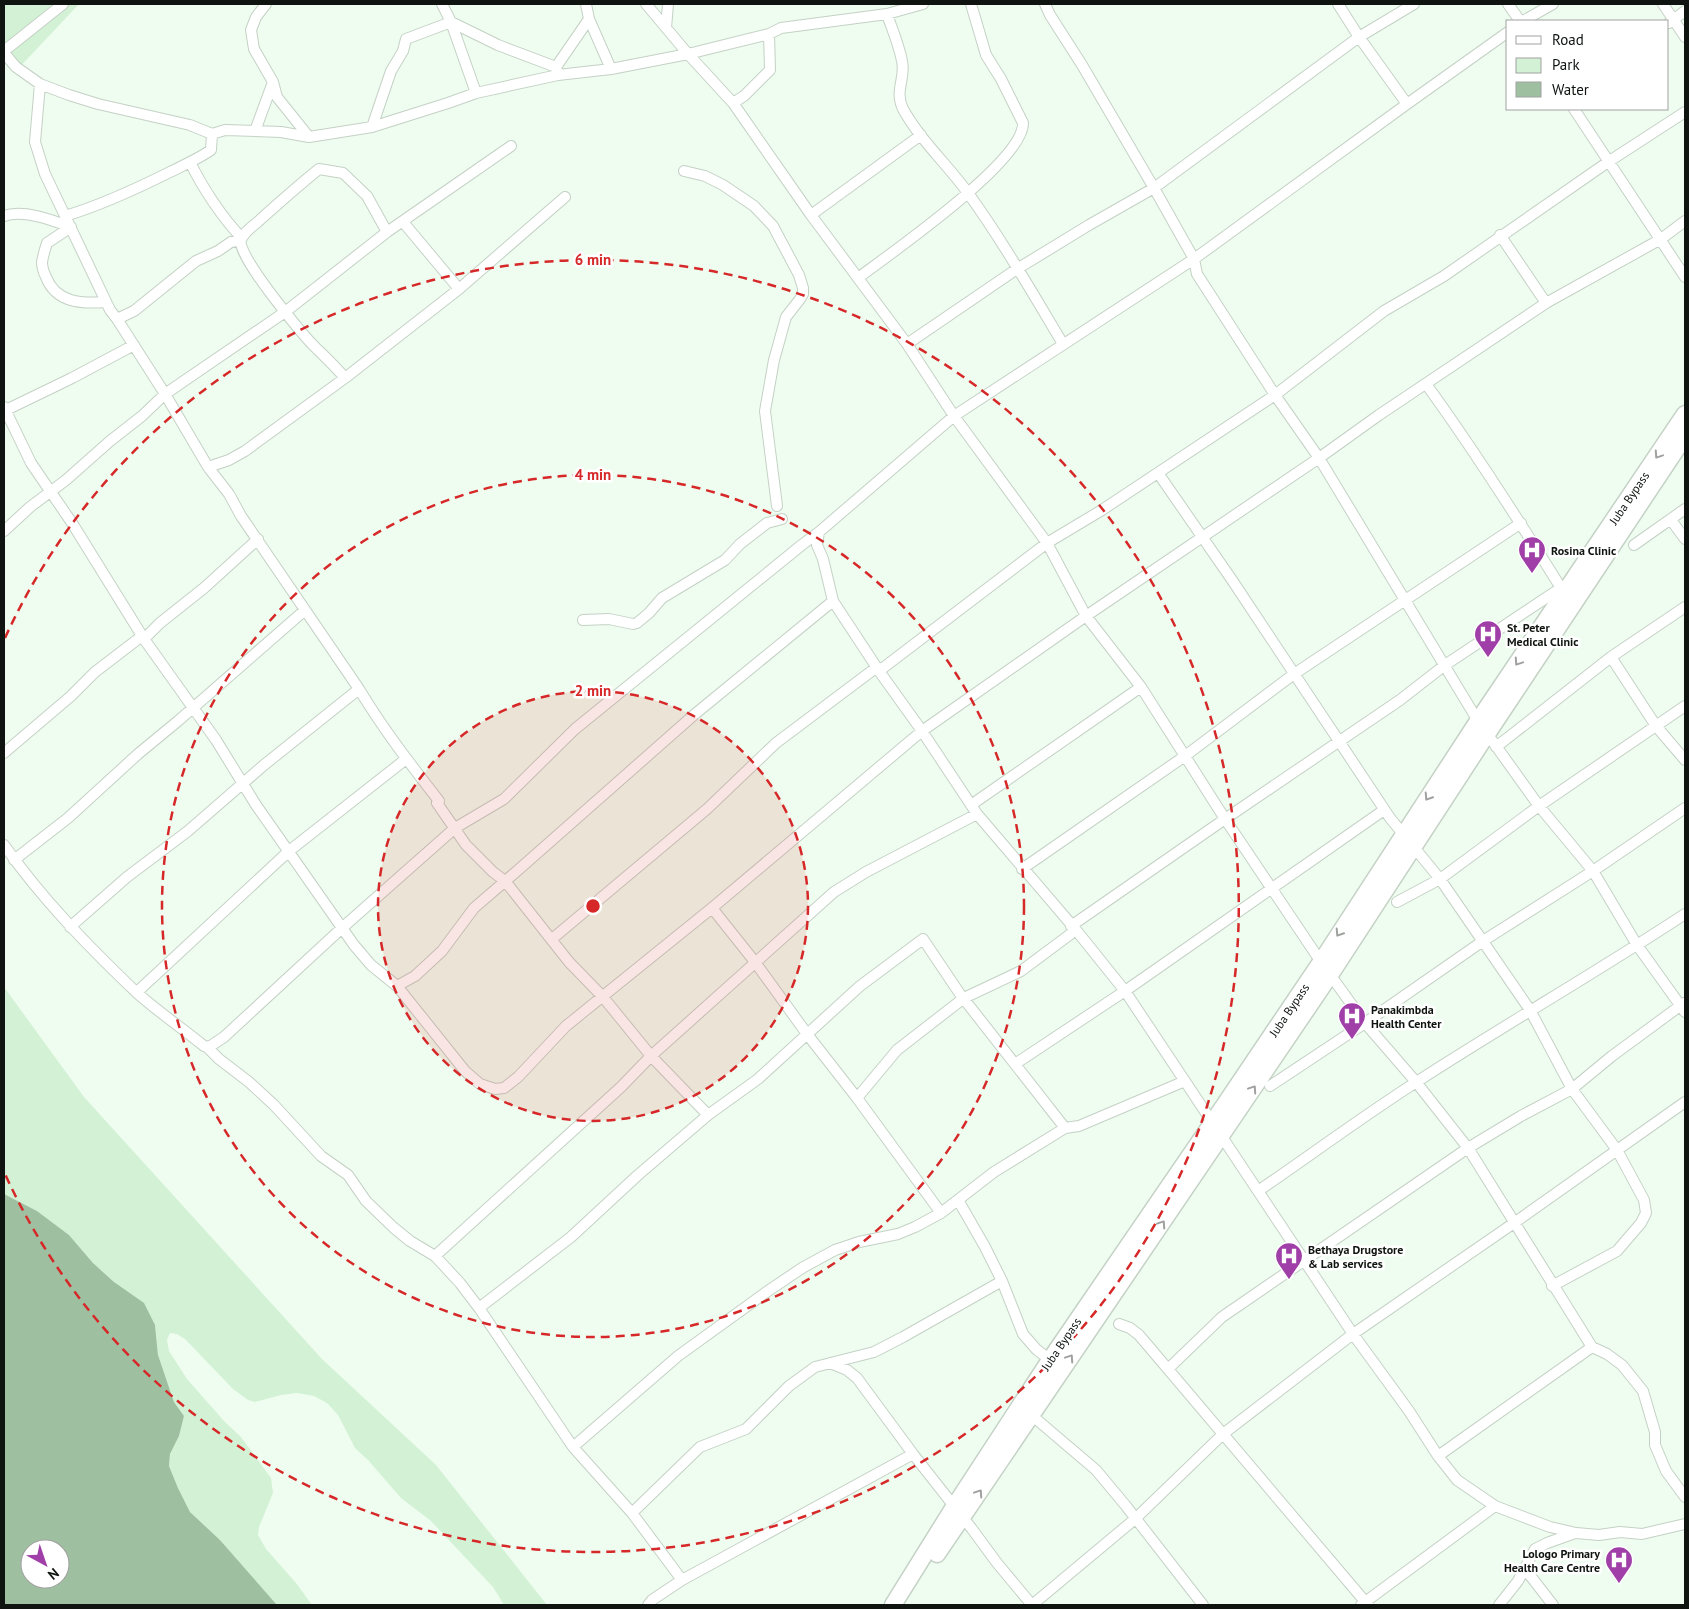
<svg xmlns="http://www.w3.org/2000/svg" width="1689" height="1609" font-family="'PT Sans',sans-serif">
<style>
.green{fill:#d3f1d5}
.water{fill:#9ec0a1;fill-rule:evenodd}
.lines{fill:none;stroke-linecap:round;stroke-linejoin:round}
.minor-casing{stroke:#c4d1c5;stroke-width:12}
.primary-casing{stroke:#c4d1c5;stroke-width:19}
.minor{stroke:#fff;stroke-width:10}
.primary{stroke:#fff;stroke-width:16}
.oneway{stroke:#9fa19f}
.ring{fill:none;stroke:#d62828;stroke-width:2.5;stroke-dasharray:9 6}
.labels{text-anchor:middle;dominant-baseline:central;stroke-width:5;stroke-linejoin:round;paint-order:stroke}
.street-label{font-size:12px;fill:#0f1410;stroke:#fff}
.poi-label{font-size:12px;font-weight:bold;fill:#0f1410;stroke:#fff;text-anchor:start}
.centre{fill:#d62828;stroke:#fff;stroke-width:2.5}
.ring-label{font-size:15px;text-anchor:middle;font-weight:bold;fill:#d62828;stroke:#fff;stroke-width:5;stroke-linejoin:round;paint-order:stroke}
</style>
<rect width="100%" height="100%" fill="#effdf0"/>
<path class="green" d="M4,4H79L16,71L4,57Z
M4,987L84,1097L322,1359L436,1465L547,1605H504L493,1587L431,1521L401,1498L368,1460L355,1448L338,1415L327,1403L314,1396L297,1393L281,1395L255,1402L248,1400L233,1389L185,1339L177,1334L170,1333L167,1340L169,1351L187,1379L224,1421L241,1437L271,1478L273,1493L259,1527L258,1535L266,1549L296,1583L312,1605H277L220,1540L190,1512L178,1488L169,1466L170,1454L179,1436L184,1416L174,1402L158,1355L155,1325L114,1282L93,1263L69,1235L37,1211L4,1194Z"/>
<path class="water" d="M4,1194L37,1211L69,1235L93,1263L114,1282L144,1303L155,1325L158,1355L174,1402L184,1416L179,1436L170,1454L169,1466L178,1488L190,1512L220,1540L277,1605H4ZM30,1549H60V1579H30Z"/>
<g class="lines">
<g class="minor-casing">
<path id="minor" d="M266,4L256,17L251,30L254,49L273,82L277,97L309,137
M442,4L451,22L476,93
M586,4L589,19L611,69
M646,4L688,54L733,103L811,215L907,344L954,416L1047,543L1086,616L1141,687L1225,819L1321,962L1365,1023L1416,1082L1468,1148L1592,1347L1607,1354L1622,1365L1643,1391L1655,1432V1445L1666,1471L1685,1497
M1045,4L1050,15L1082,65L1154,188L1194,259L1197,274L1275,395L1319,458L1478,721L1539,806L1593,871L1637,945L1685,1012
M1338,4L1359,37L1407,104
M1508,4L1520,21
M1663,4L1685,37
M887,14C892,29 899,45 902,61C906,79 894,90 903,109C920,140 948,165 968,193C1002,240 1033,294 1063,344
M1523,21L1553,4
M1669,23L1685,11
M666,28L668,4
M1508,32L1407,104L1194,259L954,416L819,532L817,545L823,559L833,601L879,671L922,731L977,814L1076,930L1125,991L1353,1334L1409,1411L1438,1456L1457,1480L1495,1506L1550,1527L1576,1533L1599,1535L1620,1532L1642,1534L1685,1524
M4,51L63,4
M4,53L16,67L40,84L69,95L98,104L190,125L212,134L225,130L281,132L309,137L372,127L448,103L476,93L558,75L611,69L688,54L769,34L781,28L887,14L923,4
M556,67L589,19
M40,84L35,142L45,174L110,310L117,319L165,394L208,467L229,494L241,516L359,689C383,729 411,765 439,801L437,803L466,845L493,872L505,881L569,962L603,997L651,1056L708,1115
M733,103L744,96L770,70L769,34
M1574,109L1685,277
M372,127L391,71L403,51L406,39L451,22L498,45L556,67L558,75
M255,131L273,82
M190,162C202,187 223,219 242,238
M684,171L705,176L723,185L754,206L773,226L799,275L803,288V294L800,299L786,317L774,360L765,411L777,506
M811,215L921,135
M4,216C23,209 52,220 71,227
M65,216C102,205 136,189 170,172C184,165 198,159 211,150L212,134
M403,222L459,289
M71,227L47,243C45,249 43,256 42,262C42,267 44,273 46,277C56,303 82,304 105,302
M1500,235L1546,303
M858,278C891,253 1024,161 1023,123L1001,79L986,55L971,4
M117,319L134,311L196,261L218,251L231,242L241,240
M907,344L1017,269L1089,225L1154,188L1359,37L1414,4
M345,378C335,366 324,356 313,345C301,333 235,253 241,240C244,231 255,225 262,218C281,201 299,185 319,169L343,173L367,196L387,232
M1426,384C1474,450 1518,519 1561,588L1566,590
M4,407L31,463L72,523L144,639L216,740L256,805L354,945L371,965L397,986L415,976L442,951L474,908L517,871L695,714L833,601
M6,410L72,378L134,345
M208,467L229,460L245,451L345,378L459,289L565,197
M1158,473L1232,580L1390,818L1440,879L1530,1010L1572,1089L1617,1150L1644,1200L1646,1213L1641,1223L1617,1251L1552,1286
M1671,520L1685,539
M4,531L30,507L66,480L110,441L142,416L165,394L285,312L387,232L511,146
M1634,545L1685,509
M583,620L609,619L633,624L637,623L649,613L662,598L725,560L740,544L767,523L782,519
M144,639L160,623L204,588L258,539
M1611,657L1656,726L1685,760
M879,671L1047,543L1102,510L1275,395L1384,311L1444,276L1608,162L1685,112
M1496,747L1611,657L1685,607
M4,753L71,696L95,672L142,636
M971,805L1141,687
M4,845C42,899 88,946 136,992C157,1011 182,1028 204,1046L209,1047L224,1037L342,928L455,828L504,799L575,729L803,544L819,532
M14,860L68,818L138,754L178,721L305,610
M1022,869L1185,756L1294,674L1521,523
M1397,902L1440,879L1539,806L1685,706
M712,908L755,962L807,1034L857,1098L941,1213
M1071,926L1225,819L1400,700L1445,665L1561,588
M70,927L127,877L188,831L264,765L359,689
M552,939L707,809L776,743L877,667
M397,986L465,1071L480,1084L495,1089L504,1088L518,1077L566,1026L712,908L922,731L1086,616L1319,458L1379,415L1546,303L1661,239L1685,221
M137,992L289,851L406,759
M207,1047L219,1059L249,1082L274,1105L321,1156L348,1175L366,1201L394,1228L410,1241L435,1256L460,1283L479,1308L573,1447L632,1513L682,1580
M1015,1064L1125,991L1384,810
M1270,1086L1365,1023L1483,941L1593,871L1685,808
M857,1098L897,1050L964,998L1021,971L1076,930
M1258,1191C1311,1155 1363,1116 1418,1081C1506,1024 1597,972 1685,914
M958,1200L985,1247L1002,1281L1023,1334L1036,1349L1050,1360
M435,1256L621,1087L651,1056L834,892L866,872L977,814
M479,1308L571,1237L638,1175L708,1115L758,1079L860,986L923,939L960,994L1065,1128
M1119,1324L1130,1328L1139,1335L1368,1605
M830,1363L847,1370L857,1378L913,1454L972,1529L997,1563L1032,1605
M1168,1369L1222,1317L1468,1148L1521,1116L1572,1089L1612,1056L1684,1003
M1029,1413L1096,1470L1126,1506L1203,1605
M573,1447L678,1356L765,1293L802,1268L835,1250L859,1242L898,1234L915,1227L941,1213L994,1172L1065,1128L1079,1126L1185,1081
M1438,1456L1592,1347
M632,1513L700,1447L746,1429L789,1386L815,1367L874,1352L903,1337L1002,1281
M1525,1569L1553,1605
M648,1605L652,1600L682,1580L913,1454
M1032,1605L1135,1519L1223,1434L1353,1334L1514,1223L1685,1102
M1361,1605L1495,1506
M1499,1605L1518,1581L1535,1549L1547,1543L1575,1533"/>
</g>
<g class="primary-casing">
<path id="primary" d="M937,1554L1330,975L1487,734L1685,436
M893,1605L954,1507L1050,1360L1213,1122L1321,962L1478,721L1685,414"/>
</g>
<use href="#minor" class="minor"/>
<use href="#primary" class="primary"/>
</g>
<defs><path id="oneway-chevron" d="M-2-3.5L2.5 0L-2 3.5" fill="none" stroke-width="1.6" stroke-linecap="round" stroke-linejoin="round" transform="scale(1.25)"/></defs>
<g class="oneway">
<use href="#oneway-chevron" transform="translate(1658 455) rotate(124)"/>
<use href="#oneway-chevron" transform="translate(1518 662) rotate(124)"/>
<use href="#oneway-chevron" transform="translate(1428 797) rotate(123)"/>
<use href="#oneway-chevron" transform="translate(1339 933) rotate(123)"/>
<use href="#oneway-chevron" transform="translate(1253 1089) rotate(-56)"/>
<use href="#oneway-chevron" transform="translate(1162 1224) rotate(-56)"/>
<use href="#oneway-chevron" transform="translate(1070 1358) rotate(-56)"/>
<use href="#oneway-chevron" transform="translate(979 1493) rotate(-56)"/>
</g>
<circle cx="593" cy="906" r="215" fill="#d62828" fill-opacity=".12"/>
<g class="ring">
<circle cx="593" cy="906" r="215"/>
<circle cx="593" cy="906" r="431"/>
<path d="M5 638A646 646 0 1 1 5 1174"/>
</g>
<defs>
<g id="hospital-pin" transform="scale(1.4375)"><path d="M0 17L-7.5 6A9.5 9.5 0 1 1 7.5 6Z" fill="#9f3fa7" stroke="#fff"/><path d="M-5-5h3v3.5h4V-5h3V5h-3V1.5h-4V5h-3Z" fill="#fff"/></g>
</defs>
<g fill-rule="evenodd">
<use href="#hospital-pin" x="1532" y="550"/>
<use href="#hospital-pin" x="1488" y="634"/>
<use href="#hospital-pin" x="1352" y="1016"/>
<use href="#hospital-pin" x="1289" y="1256"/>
<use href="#hospital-pin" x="1619" y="1560"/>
</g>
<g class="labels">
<g class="street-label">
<text transform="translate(1629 498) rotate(-56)">Juba Bypass</text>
<text transform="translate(1289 1010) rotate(-56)">Juba Bypass</text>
<text transform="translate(1061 1344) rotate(-56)">Juba Bypass</text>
</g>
<g class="poi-label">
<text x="1551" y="550">Rosina Clinic</text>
<text x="1507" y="627">St. Peter<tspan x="1507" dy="14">Medical Clinic</tspan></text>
<text x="1371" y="1009">Panakimbda<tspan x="1371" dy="14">Health Center</tspan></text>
<text x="1308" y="1249">Bethaya Drugstore<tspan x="1308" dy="14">&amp; Lab services</tspan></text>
<text x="1600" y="1553" text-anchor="end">Lologo Primary<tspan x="1600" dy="14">Health Care Centre</tspan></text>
</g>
</g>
<circle cx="593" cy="906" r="8" class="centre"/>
<g class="ring-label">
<text x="593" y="265">6 min</text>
<text x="593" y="480">4 min</text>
<text x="593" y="696">2 min</text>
</g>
<rect width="1689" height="1609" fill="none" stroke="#0f1410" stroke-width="10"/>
<rect x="1506" y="20" width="162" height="90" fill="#ffffff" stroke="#9fa19f"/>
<rect x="1516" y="36" width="25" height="8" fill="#ffffff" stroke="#9fa19f"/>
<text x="1552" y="45" font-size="15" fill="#0f1410">Road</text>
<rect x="1516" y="58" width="25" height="15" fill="#d3f1d5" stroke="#9fa19f"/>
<text x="1552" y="70" font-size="15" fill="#0f1410">Park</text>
<rect x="1516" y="82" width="25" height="15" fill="#9ec0a1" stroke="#9fa19f"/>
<text x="1552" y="95" font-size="15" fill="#0f1410">Water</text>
<g transform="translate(45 1564) rotate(140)"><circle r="24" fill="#ffffff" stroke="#9fa19f"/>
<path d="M0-4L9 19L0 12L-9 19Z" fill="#9f3fa7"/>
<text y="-8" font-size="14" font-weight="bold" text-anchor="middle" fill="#0f1410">N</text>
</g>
</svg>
